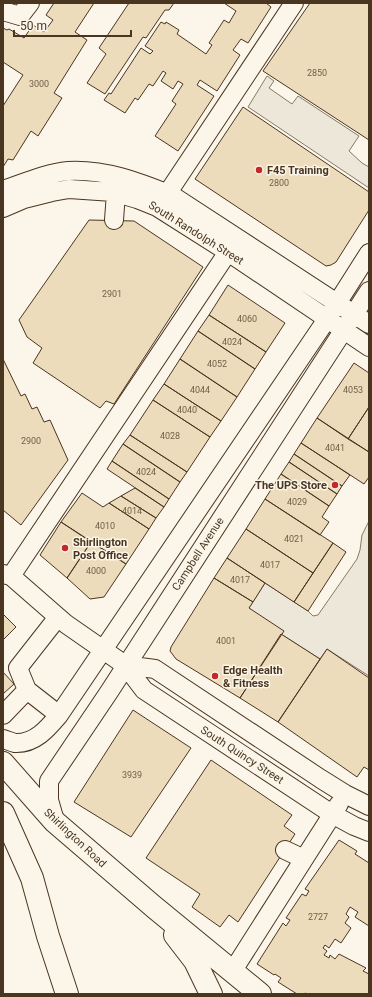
<svg xmlns="http://www.w3.org/2000/svg" width="372" height="997" font-family="Roboto,sans-serif">
<style>
.parking{fill:#ede7d9;stroke:#887966}
.building{fill:#ecdcbc;stroke:#4a3520}
.lines{fill:none;stroke-linecap:round;stroke-linejoin:round}
.minor-casing{stroke:#4a3520;stroke-width:20}
.major-casing{stroke:#4a3520;stroke-width:24}
.highway-casing{stroke:#4a3520;stroke-width:24}
.minor{stroke:#fbf6e9;stroke-width:18}
.major{stroke:#fbf6e9;stroke-width:22}
.highway{stroke:#fbf6e9;stroke-width:22}
.poi-dot{fill:#c62828;stroke:#fbf6e9;stroke-width:1.5}
.labels{text-anchor:middle;dominant-baseline:central;stroke-width:3;stroke-linejoin:round;paint-order:stroke}
.number-label{font-size:9px;fill:#725f47}
.poi-label{font-size:11px;font-weight:bold;fill:#4a3520;stroke:#fbf6e9;text-anchor:start}
.street-label{font-size:11px;fill:#4a3520;stroke:#fbf6e9}
</style>
<rect width="100%" height="100%" fill="#fbf6e9"/>
<path class="parking" d="M267,76L274,81L269,88L292,104L298,96L359,136L349,151L362,163L369,167V188L248,107Z
M369,521V676L327,649L320,659L281,634L249,608L265,583L308,611L313,616L318,615L357,559L360,550L362,535Z"/>
<path class="building" d="M54,3H94L75,32L87,40L54,93L62,98L38,136L31,131L13,160L8,159L3,167V106L23,75L3,62V28L7,30L9,29L24,38L33,25L44,32L53,20L46,15Z
M129,3H174L169,10H165L146,38L143,37L105,94L87,83L106,54L99,48Z
M224,3H266L271,7L248,43L241,39L233,50L240,55L217,91L200,80L197,85L214,96L178,151L155,136L176,104L172,101L183,84L178,81L173,89L161,81L166,73L163,71L153,86L149,84L138,100L135,98L125,113L104,100L109,93L111,94L141,48L150,54L153,51L145,46L161,22L165,24L166,22L179,30L177,34L206,54L212,45L209,43L224,20L229,23L236,11Z
M310,3H369V140L263,71Z
M243,107L369,192V210L336,262L331,265L326,266L195,179Z
M89,220L134,221L203,267L114,404L106,401L100,408L33,363L42,348L27,337L19,320Z
M228,285L285,323L266,352L209,315Z
M209,315L266,352L255,369L198,331Z
M198,331L255,369L237,397L180,359Z
M3,359L21,396L25,394L32,409L37,407L44,422L50,420L68,460L21,525L3,510Z
M180,359L237,397L221,421L164,384Z
M354,363L369,373V407L348,439L317,418Z
M164,384L221,421L210,437L153,400Z
M153,400L210,437L187,472L130,435Z
M369,407V452L348,439Z
M317,418L369,452V477L364,484L301,443Z
M130,435L187,472L180,482L123,444Z
M301,443L350,475L342,486L294,454Z
M123,444L180,482L169,499L112,461Z
M294,454L342,486L337,494L289,462Z
M112,461L169,499L164,507L107,469Z
M289,462L337,494L329,506L281,474Z
M281,474L329,506L322,517L329,522L320,535L265,499Z
M135,488L164,507L156,518L121,496Z
M82,493L103,507L109,503L149,529L126,564L61,522Z
M121,496L156,518L149,529L109,503Z
M265,499L333,543L313,573L246,529Z
M61,522L91,542L67,578L40,555Z
M246,529L313,573L294,602L227,558Z
M91,542L126,564L104,597L90,599L67,578Z
M333,543L346,552L308,611L294,602Z
M227,558L265,583L253,602L214,578Z
M214,578L253,602L249,608L284,631L240,698L176,659L170,651L171,647Z
M3,614L16,627L3,640Z
M281,634L320,659L278,722L240,698Z
M327,649L369,678V770L364,767L357,777L278,722Z
M3,672L14,684L3,694Z
M133,710L191,748L131,837L74,802Z
M211,760L292,815L284,826L295,834L238,922L229,915L220,927L192,907L200,894L146,858Z
M339,840L357,851L355,854L369,863V926L355,917L358,912L350,907L346,914L349,917L345,923L351,928L341,943L335,939L329,948L325,945L323,948L327,951L324,955L329,958L330,955L335,959L339,954L366,968L363,971L369,974V994H307L305,993V994H297L278,982L281,978L275,974L274,975L257,964L283,923L286,926L290,920L286,918L302,894L306,896L309,891L305,889Z"/>
<g class="lines">
<g class="minor-casing">
<path id="minor" d="M3,11L20,16L30,3
M3,190C24,183 46,173 68,171C105,169 139,182 173,196L369,324
M167,194L294,3
M3,208L24,199L52,192L69,189L113,192L137,199L157,207L228,252L369,347
M114,220L116,193
M3,574L11,576L66,624L125,665L144,690L332,814L354,826L369,832
M11,576L234,243
M125,665L155,669L321,779L345,794L369,806
M27,690L59,715
M3,715L27,690L18,668L58,617
M3,739C7,740 11,742 15,743C35,744 48,728 59,715L327,319L369,253
M55,821L49,800V781L109,692L369,291
M285,850L304,859
M232,972L339,804"/>
</g>
<g class="major-casing">
<path id="major" d="M3,763L55,822L154,907L260,994
M175,935L195,961L211,994"/>
</g>
<g class="highway-casing">
<path id="highway" d="M3,813L32,878L48,936L67,994"/>
</g>
<use href="#minor" class="minor"/>
<use href="#major" class="major"/>
<use href="#highway" class="highway"/>
</g>
<g class="poi-dot">
<circle cx="259" cy="170" r="4"/>
<circle cx="335" cy="485" r="4"/>
<circle cx="65" cy="548" r="4"/>
<circle cx="215" cy="676" r="4"/>
</g>
<g class="labels">
<g class="number-label">
<text x="317" y="73">2850</text>
<text x="39" y="84">3000</text>
<text x="279" y="183">2800</text>
<text x="112" y="294">2901</text>
<text x="247" y="319">4060</text>
<text x="232" y="342">4024</text>
<text x="217" y="364">4052</text>
<text x="200" y="390">4044</text>
<text x="353" y="390">4053</text>
<text x="187" y="410">4040</text>
<text x="170" y="436">4028</text>
<text x="31" y="441">2900</text>
<text x="335" y="448">4041</text>
<text x="146" y="472">4024</text>
<text x="297" y="502">4029</text>
<text x="132" y="511">4014</text>
<text x="105" y="526">4010</text>
<text x="294" y="539">4021</text>
<text x="270" y="565">4017</text>
<text x="96" y="571">4000</text>
<text x="240" y="580">4017</text>
<text x="226" y="641">4001</text>
<text x="132" y="775">3939</text>
<text x="318" y="917">2727</text>
</g>
<g class="poi-label">
<text x="267" y="170">F45 Training</text>
<text x="327" y="485" text-anchor="end">The UPS Store</text>
<text x="73" y="542">Shirlington<tspan x="73" dy="13">Post Office</tspan></text>
<text x="223" y="670">Edge Health<tspan x="223" dy="13">&amp; Fitness</tspan></text>
</g>
<g class="street-label">
<text transform="translate(196 233) rotate(32)">South Randolph Street</text>
<text transform="translate(198 554) rotate(-57)">Campbell Avenue</text>
<text transform="translate(242 755) rotate(33)">South Quincy Street</text>
<text transform="translate(75 838) rotate(43)">Shirlington Road</text>
</g>
</g>
<rect width="372" height="997" fill="none" stroke="#4a3520" stroke-width="8"/>
<path d="M14 30v6h117v-6" fill="none" stroke="#4a3520" stroke-width="2"/>
<text x="20" y="30" font-size="12" fill="#4a3520" stroke="#fbf6e9" stroke-width="3" paint-order="stroke">50 m</text>
</svg>
